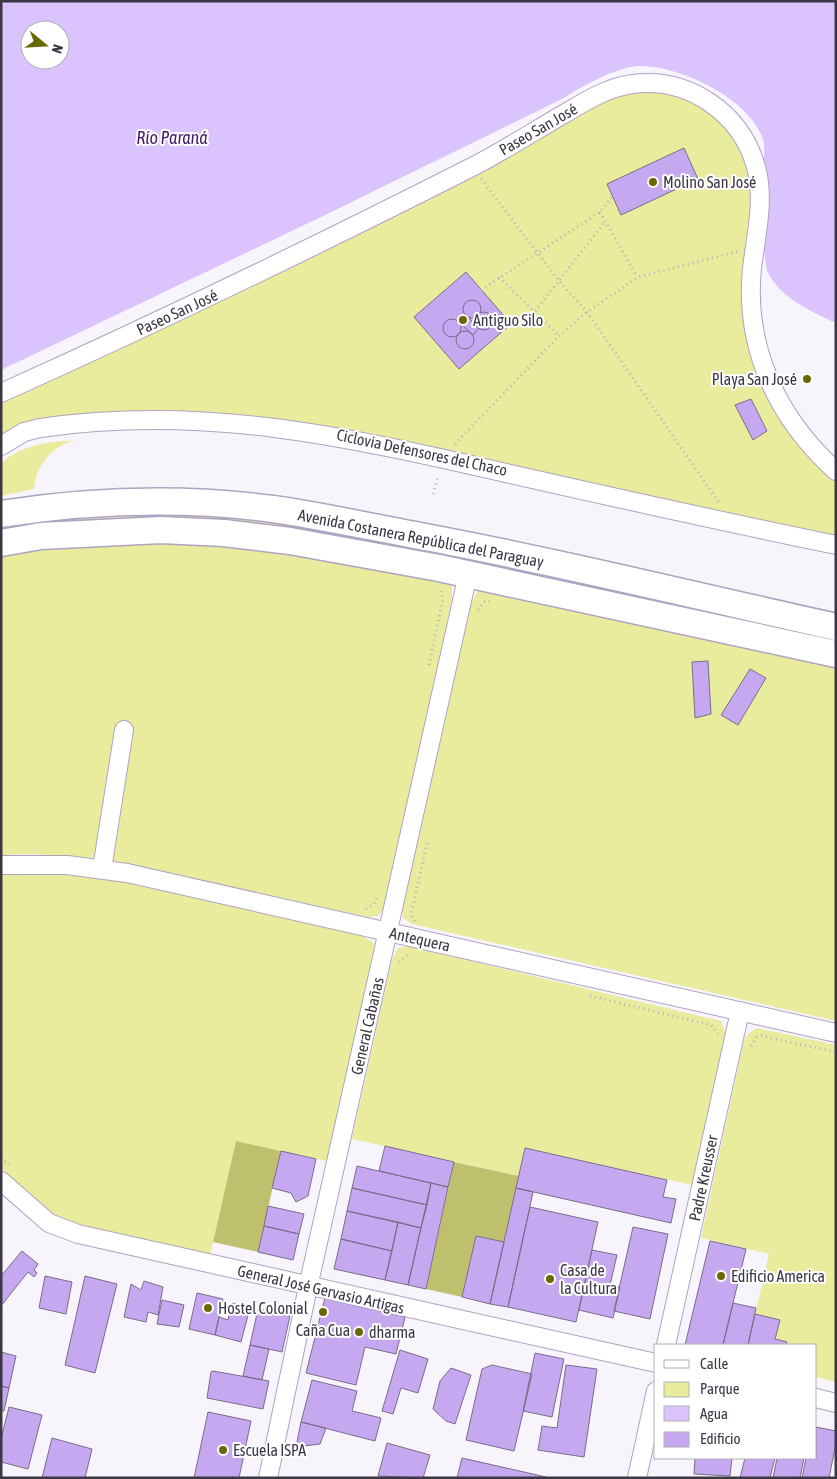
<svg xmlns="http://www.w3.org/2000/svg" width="837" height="1479" font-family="'Asap Condensed',sans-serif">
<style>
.green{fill:#e9ec9c}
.forest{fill:#bec06e}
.water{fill:#dbc3fe;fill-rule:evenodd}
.building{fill:#c6a8f0;stroke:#796d8a}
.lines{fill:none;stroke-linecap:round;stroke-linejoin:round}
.street-casing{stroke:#afa3c2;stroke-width:20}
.primary-casing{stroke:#afa3c2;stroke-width:29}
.path{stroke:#b7b3bc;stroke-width:3;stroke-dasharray:1 4;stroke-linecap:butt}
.street{stroke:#fff;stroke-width:18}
.primary{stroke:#fff;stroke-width:26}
.poi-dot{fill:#686804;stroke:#fff;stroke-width:2}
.labels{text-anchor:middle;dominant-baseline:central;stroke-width:4;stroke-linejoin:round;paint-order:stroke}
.street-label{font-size:16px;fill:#3c3744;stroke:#fff}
.poi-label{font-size:16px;fill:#3c3744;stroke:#fff;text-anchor:start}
.water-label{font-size:18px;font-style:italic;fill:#44196b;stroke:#fff}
</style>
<rect width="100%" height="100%" fill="#f7f4fb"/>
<path class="green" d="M664,89L718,114L751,166L752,349L836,479V540L196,417L1,439V399L625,91Z
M76,440C52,445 36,466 34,489L1,496V463C23,444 48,442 76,440Z
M183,512L284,521L390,541L836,637V644L388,546L1,533V524L22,520Z
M153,542L271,548L448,581L452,586V598L386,906L378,916L368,917L95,858L31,854L1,855V554L32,549Z
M482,589L836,663V1021L412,924L403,918L402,908L470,604L477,592Z
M27,873L80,875L127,883L361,935L374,943V952L327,1161L236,1141L210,1256L68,1222C41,1210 22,1188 1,1168V874Z
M407,946L721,1021L726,1034L692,1185L525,1148L519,1176L352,1139L392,959L398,948Z
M757,1028L836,1045V1382L816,1377V1345H786V1342L775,1339L779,1320L755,1314L769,1254L701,1238L744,1040L748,1034Z"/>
<path class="forest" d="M236,1141L281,1151L258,1252L213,1242Z
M454,1162L519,1176L504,1242L476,1236L462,1297L426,1289Z"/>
<path class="water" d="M1,1H836V323C812,312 783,299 769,275C760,259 764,184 764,162C764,155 765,145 763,139C749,98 679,65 638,66C616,67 581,87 562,99L323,216L1,370ZM30,30H60V60H30Z"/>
<path class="building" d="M684,148L698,179L621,215L607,184Z
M466,272L511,324L459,369L414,317Z
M463 309a9 9 0 1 1 18 0a9 9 0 1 1-18 0Z
M475 321a9 9 0 1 1 18 0a9 9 0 1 1-18 0Z
M464,314L479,328L473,335L458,321Z
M443 328a9 9 0 1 1 18 0a9 9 0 1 1-18 0Z
M456 340a9 9 0 1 1 18 0a9 9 0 1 1-18 0Z
M751,399L767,431L753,440L735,405Z
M708,661L711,714L695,718L692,662Z
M750,669L766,678L738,725L721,715Z
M385,1146L454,1162L448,1187L379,1171Z
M525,1148L667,1180L663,1197L676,1199L671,1223L516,1188Z
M281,1151L316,1159L308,1196L296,1202L291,1193L272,1188Z
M357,1166L431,1183L427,1205L352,1188Z
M431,1183L448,1187L426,1289L408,1285Z
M352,1188L427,1205L421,1228L347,1211Z
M516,1188L533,1192L508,1307L490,1304Z
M268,1206L304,1214L299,1234L264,1226Z
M530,1207L598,1222L576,1322L508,1307Z
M347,1211L398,1222L392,1251L341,1239Z
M398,1222L421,1228L408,1285L385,1280Z
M264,1226L299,1234L293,1260L258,1252Z
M633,1227L668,1234L650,1319L614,1311Z
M476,1236L504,1242L490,1304L462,1297Z
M341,1239L392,1251L385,1280L334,1269Z
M710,1241L746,1249L733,1303L723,1345H685Z
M592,1250L617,1255L610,1285L620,1287L613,1318L579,1310Z
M22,1251L38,1264L34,1270L37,1273L34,1277L28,1272L1,1306V1276Z
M45,1276L72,1282L66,1314L39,1308Z
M85,1276L117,1284L95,1373L65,1365Z
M144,1281L163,1287L158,1315L148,1312L146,1322L124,1317L131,1284L141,1290Z
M197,1293L223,1299L215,1335L189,1329Z
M325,1298L405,1317L396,1354L365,1347L356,1385L306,1373Z
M162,1300L184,1305L179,1327L157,1324Z
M232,1303L250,1308L241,1342L215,1335L219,1317L228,1320Z
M733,1303L756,1308L748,1345H723Z
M258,1309L290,1316L282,1352L250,1345Z
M755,1314L780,1320L775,1339L787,1342L786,1345H748Z
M250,1345L269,1349L262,1380L243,1376Z
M400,1350L428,1359L418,1393L401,1388L393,1414L382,1411Z
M1,1352L16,1356L9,1388L1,1386Z
M535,1353L564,1359L552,1417L523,1411Z
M492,1365L532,1374L514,1451L466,1440L482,1369Z
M566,1365L597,1369L584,1457L538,1450L542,1426L557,1428Z
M451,1368L471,1375L455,1424L446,1421L433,1409L440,1381Z
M213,1371L269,1381L263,1409L207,1398L211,1372Z
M312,1380L357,1391L352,1411L381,1418L375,1441L301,1422Z
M1,1386L9,1388L4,1411H1Z
M9,1407L42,1415L28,1469L1,1462V1439Z
M208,1412L251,1421L239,1478H194Z
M301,1422L326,1428L320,1444L296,1447Z
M816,1427L836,1431V1443L829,1478H802L806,1458H816Z
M52,1438L92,1449L85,1478H42Z
M387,1443L430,1455L423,1478L378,1476Z
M462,1458L546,1477V1478H457Z
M695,1458H732L730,1476L694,1474Z
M745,1458H775L770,1478H740Z
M777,1458H804L800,1478H773Z"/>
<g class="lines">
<g class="street-casing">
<path id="street" d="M1,393C159,322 314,247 468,169C500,153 531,133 562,115C583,103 607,87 633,84C689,77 741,113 756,167C765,199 756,235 752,268C744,347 777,418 836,471
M1,446L24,432L40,428C203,404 348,437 506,473C616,498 725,522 836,545
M1,865H67L127,873L836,1033
M102,869L124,730
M1,1181L49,1223L78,1234L656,1363
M666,1345L740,1011
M816,1398L836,1403
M268,1478L308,1287L468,574
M637,1478L656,1391"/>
</g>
<g class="primary-casing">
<path id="primary" d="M1,514C92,500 182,497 273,509C322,516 371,527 420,536C559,562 697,596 836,627
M1,543L41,536L161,530L224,533L290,541L439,568L836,654"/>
</g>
<path class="path" d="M481,179L559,281L587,312L720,504
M600,212L637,277
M499,277L559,336
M481,290L600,212L613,196
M535,311L605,222
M455,444L559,336L587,312L638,277L739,251
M433,494L438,475
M478,610L484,602L491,601
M429,665L443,599L440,589
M366,909L373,905L377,898
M415,921L411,915L427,843
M399,962L409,954
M590,996L711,1025L718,1034
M751,1046L757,1037L762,1036L836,1052
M1,1158L9,1165"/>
<use href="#street" class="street"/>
<use href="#primary" class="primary"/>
</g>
<g class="poi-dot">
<circle cx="653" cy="182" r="5"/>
<circle cx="463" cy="320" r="5"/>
<circle cx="807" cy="379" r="5"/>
<circle cx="721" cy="1276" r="5"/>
<circle cx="550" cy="1279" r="5"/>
<circle cx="208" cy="1308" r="5"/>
<circle cx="323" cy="1312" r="5"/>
<circle cx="359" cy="1332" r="5"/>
<circle cx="223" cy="1450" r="5"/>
</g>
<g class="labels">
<g class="street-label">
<text transform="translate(538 129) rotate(-30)">Paseo San José</text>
<text transform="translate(177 312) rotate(-25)">Paseo San José</text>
<text transform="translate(422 452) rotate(12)">Ciclovia Defensores del Chaco</text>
<text transform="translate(421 538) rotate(11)">Avenida Costanera República del Paraguay</text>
<text transform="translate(420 939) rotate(13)">Antequera</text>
<text transform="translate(367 1026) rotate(-77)">General Cabañas</text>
<text transform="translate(703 1178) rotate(-78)">Padre Kreusser</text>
<text transform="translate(321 1289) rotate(13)">General José Gervasio Artigas</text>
</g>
<g class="poi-label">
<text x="663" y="182">Molino San José</text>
<text x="473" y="320">Antiguo Silo</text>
<text x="797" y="379" text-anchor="end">Playa San José</text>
<text x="560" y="1270">Casa de<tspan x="560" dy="18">la Cultura</tspan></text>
<text x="731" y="1276">Edificio America</text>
<text x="218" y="1308">Hostel Colonial</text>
<text x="323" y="1330" text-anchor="middle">Caña Cua</text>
<text x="369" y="1332">dharma</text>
<text x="233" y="1450">Escuela ISPA</text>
</g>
<g class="water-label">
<text x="172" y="137">Río Paraná</text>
</g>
</g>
<rect width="837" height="1479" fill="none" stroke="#3c3744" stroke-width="5"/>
<rect x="654" y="1344" width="162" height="115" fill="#ffffff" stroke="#b1afb4"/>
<rect x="664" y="1360" width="25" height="8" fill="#ffffff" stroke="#b1afb4"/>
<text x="700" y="1369" font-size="15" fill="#3c3744">Calle</text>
<rect x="664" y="1382" width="25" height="15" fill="#e9ec9c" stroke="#b1afb4"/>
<text x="700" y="1394" font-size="15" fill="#3c3744">Parque</text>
<rect x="664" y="1406" width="25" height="15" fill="#dbc3fe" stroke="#b1afb4"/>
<text x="700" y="1419" font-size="15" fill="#3c3744">Agua</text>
<rect x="664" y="1432" width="25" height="15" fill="#c6a8f0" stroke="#b1afb4"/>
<text x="700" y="1444" font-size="15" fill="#3c3744">Edificio</text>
<g transform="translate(45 45) rotate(108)"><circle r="24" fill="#ffffff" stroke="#b1afb4"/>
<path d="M0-4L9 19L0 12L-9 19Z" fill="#686804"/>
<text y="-8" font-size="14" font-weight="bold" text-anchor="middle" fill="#3c3744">N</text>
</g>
</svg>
